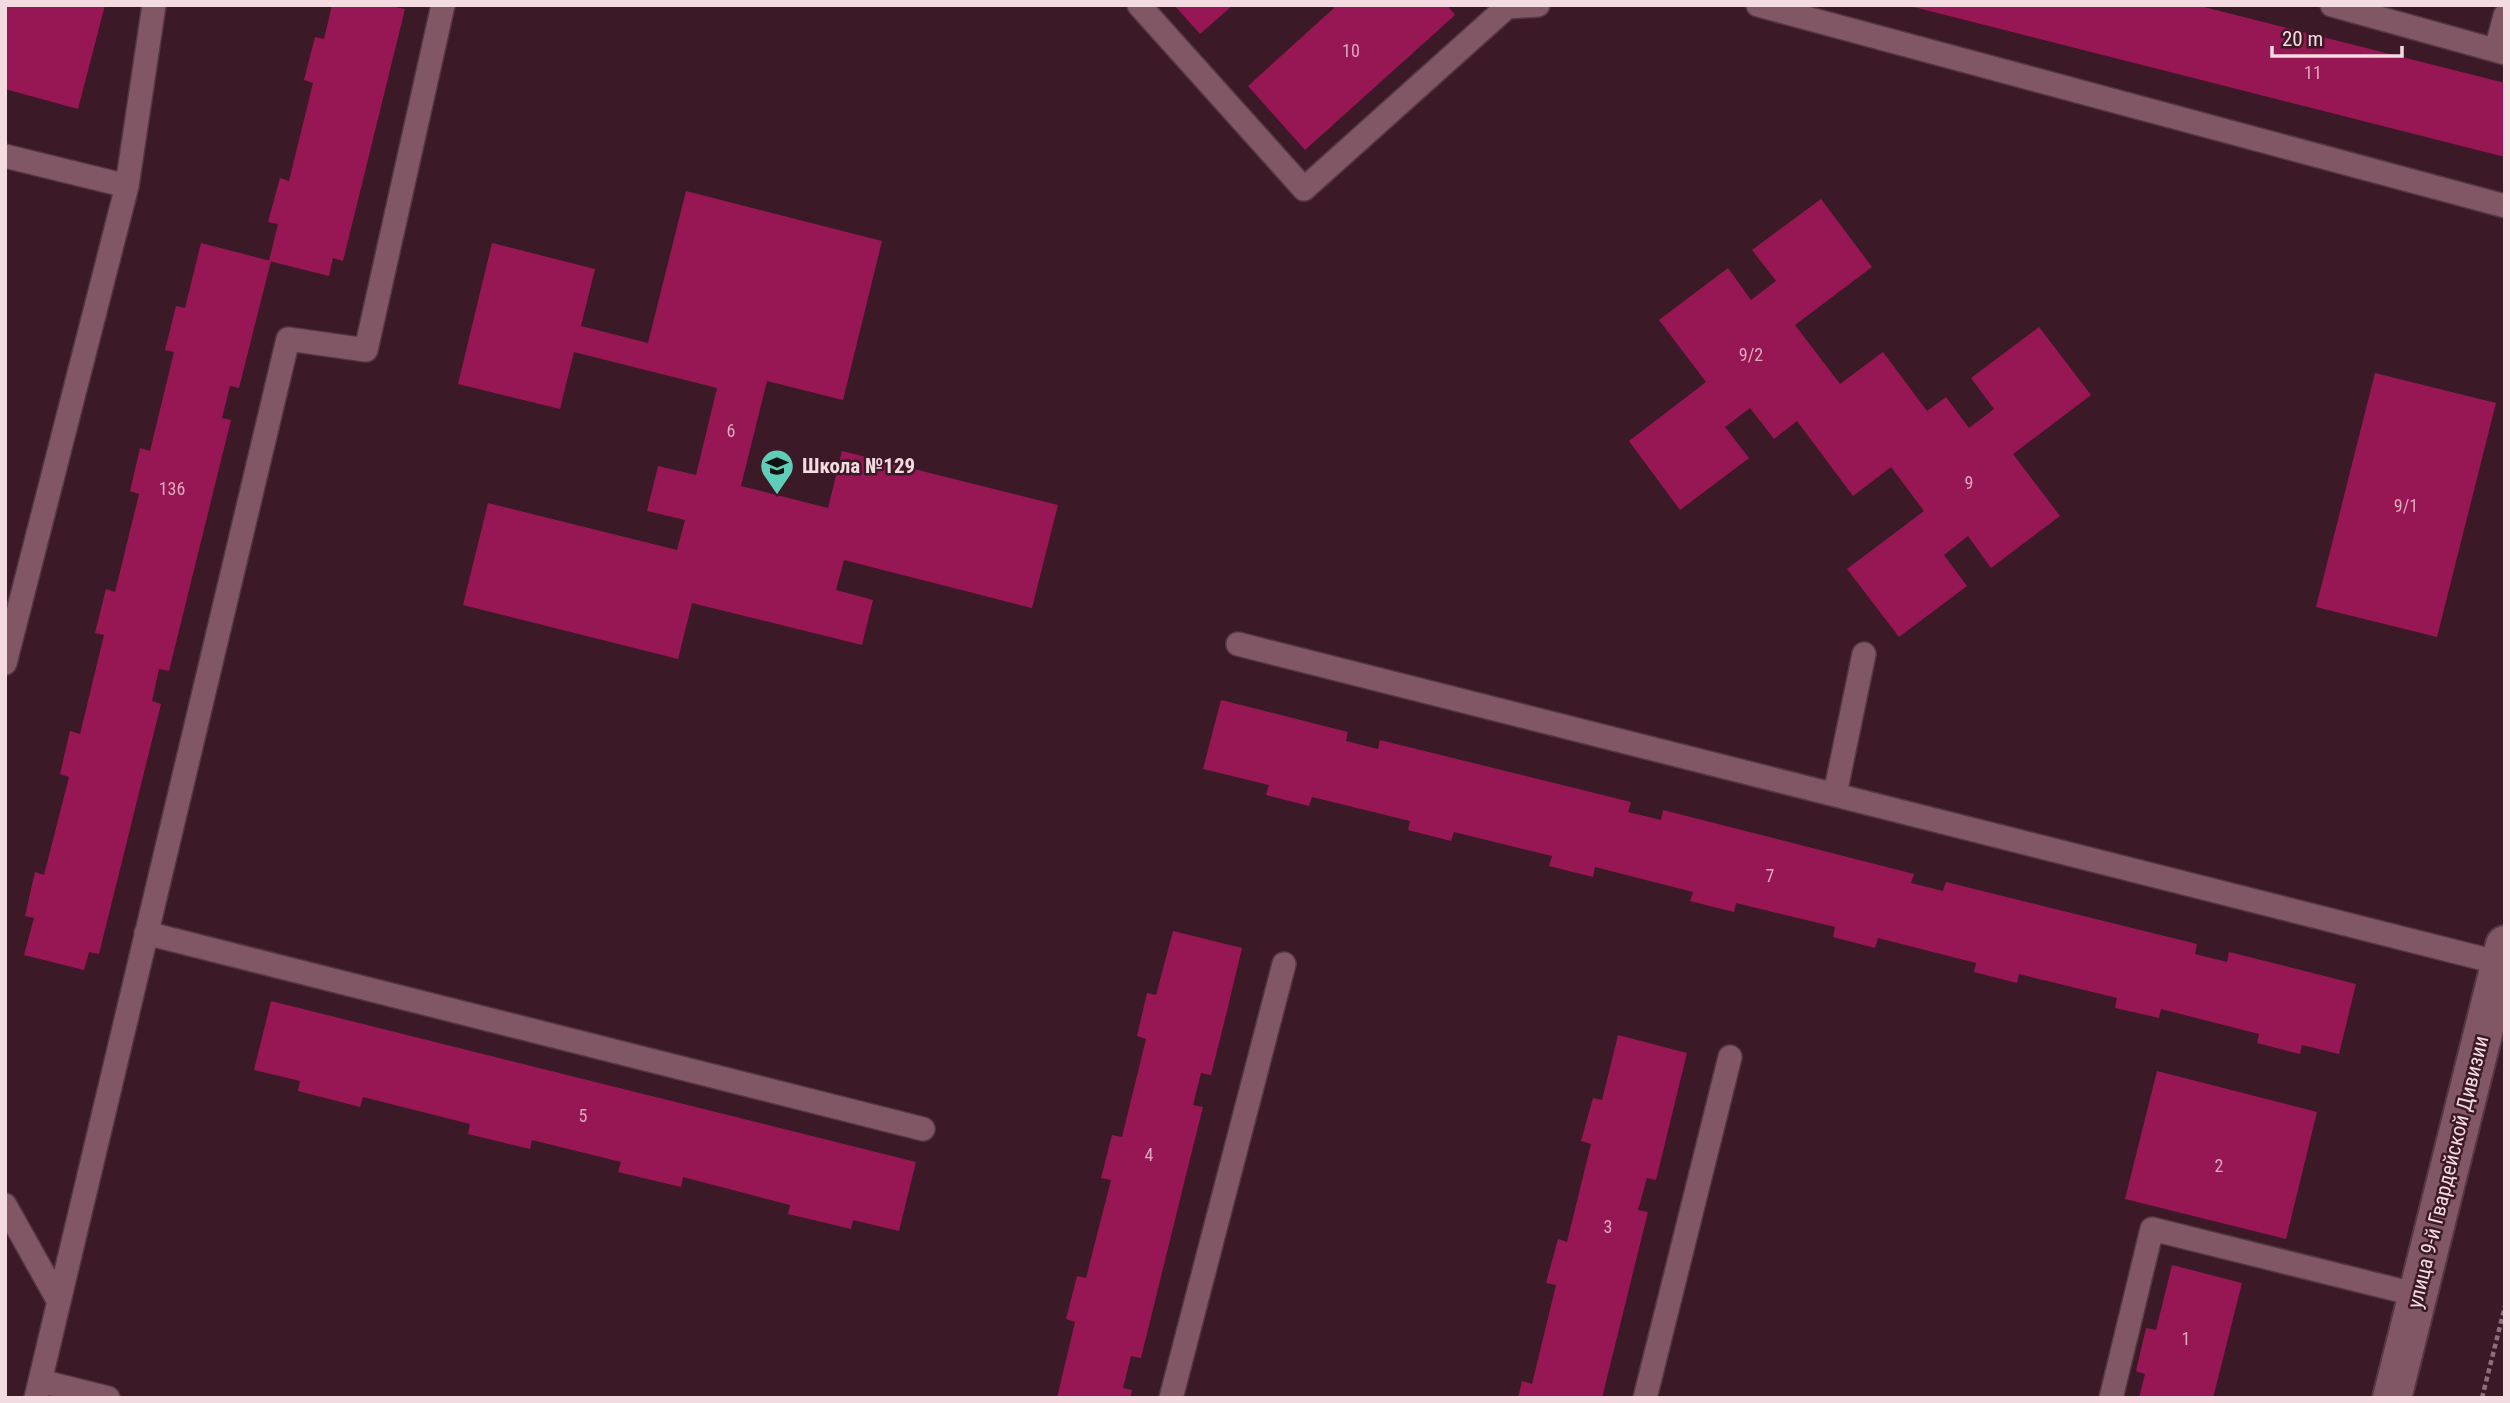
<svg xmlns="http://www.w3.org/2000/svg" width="2510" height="1403" font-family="'Roboto Condensed',sans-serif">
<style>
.building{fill:#971754}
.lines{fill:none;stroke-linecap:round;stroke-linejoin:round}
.service-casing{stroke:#543742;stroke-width:26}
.tertiary-casing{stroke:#543742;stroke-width:42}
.path{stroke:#8e6f79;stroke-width:4.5;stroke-dasharray:5 3.5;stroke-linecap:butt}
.service{stroke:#815765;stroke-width:23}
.tertiary{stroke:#815765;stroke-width:38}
.labels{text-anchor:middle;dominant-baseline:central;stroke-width:5;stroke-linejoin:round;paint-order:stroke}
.number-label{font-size:18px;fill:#ddaabe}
.poi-label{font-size:21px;font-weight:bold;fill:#f4dbe2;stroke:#3c1926;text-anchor:start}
.street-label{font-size:21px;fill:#f4dbe2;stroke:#3c1926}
</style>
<rect width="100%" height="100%" fill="#3c1926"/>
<path class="building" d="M5,5H105L78,109L5,89Z
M332,5H396L395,7L405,9L343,261L333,258L329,276L269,261L278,224L268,222L280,178L289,181L313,83L304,80L315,37L324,39Z
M1174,5H1233L1200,34Z
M1332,5H1447L1455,15L1305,150L1248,86L1334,8Z
M1906,5H2196L2505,83V157Z
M686,191L882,241L843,400L767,381L741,486L828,508L842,451L1058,505L1032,608L844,560L836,590L873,600L862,645L692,603L678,659L463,605L488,503L677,550L685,520L647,511L658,466L696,475L717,388L574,352L560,409L458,384L492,243L595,269L581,326L648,343Z
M1821,199L1872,267L1795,325L1840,384L1883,352L1927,411L1946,397L1969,428L1994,409L1971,378L2039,327L2091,395L2013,454L2060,516L1991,568L1968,536L1944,555L1967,586L1899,637L1847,569L1924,511L1891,467L1853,496L1797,421L1774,439L1750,408L1725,427L1749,458L1680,510L1629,441L1706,382L1659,320L1728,268L1751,300L1776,281L1752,250Z
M201,243L271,261L239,388L230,386L222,418L231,420L169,671L159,669L152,701L161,704L99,954L89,952L84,970L24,955L34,918L25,916L35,872L44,875L69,777L60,774L70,731L80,734L104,635L95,633L106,589L115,592L139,494L130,491L140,448L150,451L174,352L165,350L176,306L185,308Z
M2375,373L2496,403L2437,637L2316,607Z
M1221,700L1348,732L1346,741L1378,749L1380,740L1631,802L1628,812L1661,820L1663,810L1914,874L1911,883L1943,891L1946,882L2197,944L2195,954L2227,962L2229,952L2356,984L2339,1054L2302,1045L2300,1054L2257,1043L2259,1034L2161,1009L2159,1018L2115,1008L2117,998L2019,974L2017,983L1974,972L1976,963L1878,938L1875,948L1833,937L1835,927L1736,903L1734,912L1690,901L1693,892L1595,867L1593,877L1549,866L1552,856L1454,832L1451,841L1408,830L1410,821L1312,797L1309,806L1266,795L1269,785L1203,769Z
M1173,931L1242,948L1227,1011L1211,1075L1201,1073L1193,1105L1203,1107L1187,1171L1141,1358L1131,1356L1123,1388L1132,1390L1130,1398H1057L1075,1322L1066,1319L1077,1276L1086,1278L1111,1180L1101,1178L1112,1135L1122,1137L1146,1039L1137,1036L1147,993L1156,995Z
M271,1001L916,1162L899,1231L853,1220L851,1229L788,1214L790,1205L683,1177L681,1187L618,1172L621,1162L532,1140L530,1149L468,1134L470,1124L363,1097L360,1107L298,1091L300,1081L254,1070Z
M1618,1035L1687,1053L1656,1180L1647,1178L1638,1210L1648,1212L1602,1398H1518L1522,1381L1532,1384L1556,1285L1546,1283L1558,1239L1567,1242L1591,1144L1581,1141L1593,1098L1602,1100Z
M2157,1071L2317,1112L2286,1239L2125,1199Z
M2172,1265L2242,1283L2213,1398H2139L2145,1374L2136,1371L2146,1328L2156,1330Z"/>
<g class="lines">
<g class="service-casing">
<path id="service" d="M1139,5L1304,189L1507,7L1538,5
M1758,5L2505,206
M2332,5L2505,53
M2496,50L2505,16
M5,156L127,186
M1238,644L2500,963
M5,663L127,186L154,5
M1835,794L1864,654
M146,933L923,1129
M5,1205L58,1300
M40,1381L108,1398
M36,1398L288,339L366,350L443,5
M1171,1398L1284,964
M1645,1398L1730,1057
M2111,1398L2152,1229L2418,1295"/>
</g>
<g class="tertiary-casing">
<path id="tertiary" d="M2392,1398L2505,945"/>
</g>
<path class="path" d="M2482,1398L2505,1306"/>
<use href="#service" class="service"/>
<use href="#tertiary" class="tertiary"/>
</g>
<defs>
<g id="school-pin" transform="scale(1.75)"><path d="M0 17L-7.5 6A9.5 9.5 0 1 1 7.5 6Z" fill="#5eceb8" stroke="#3c1926"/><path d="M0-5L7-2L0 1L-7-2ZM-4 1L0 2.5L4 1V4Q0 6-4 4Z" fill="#111"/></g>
</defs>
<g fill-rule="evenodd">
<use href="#school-pin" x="777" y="466"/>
</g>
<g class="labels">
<g class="number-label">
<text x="1351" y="50">10</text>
<text x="2313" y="72">11</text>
<text x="1751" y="354">9/2</text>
<text x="731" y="430">6</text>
<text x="1969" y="482">9</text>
<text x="172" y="488">136</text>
<text x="2406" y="505">9/1</text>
<text x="1770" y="875">7</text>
<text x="583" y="1115">5</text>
<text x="1149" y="1154">4</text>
<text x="2219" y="1165">2</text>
<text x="1608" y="1226">3</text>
<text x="2186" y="1338">1</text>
</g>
<g class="poi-label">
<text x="802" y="466">Школа №129</text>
</g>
<g class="street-label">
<text transform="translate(2448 1172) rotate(-76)">улица 9-й Гвардейской Дивизии</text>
</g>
</g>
<rect width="2510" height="1403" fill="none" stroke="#f4dbe2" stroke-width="14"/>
<path d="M2272 46v10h130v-10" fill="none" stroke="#f4dbe2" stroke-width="3.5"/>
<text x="2282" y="46" font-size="21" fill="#f4dbe2" stroke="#3c1926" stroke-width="5" paint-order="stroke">20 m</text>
</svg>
